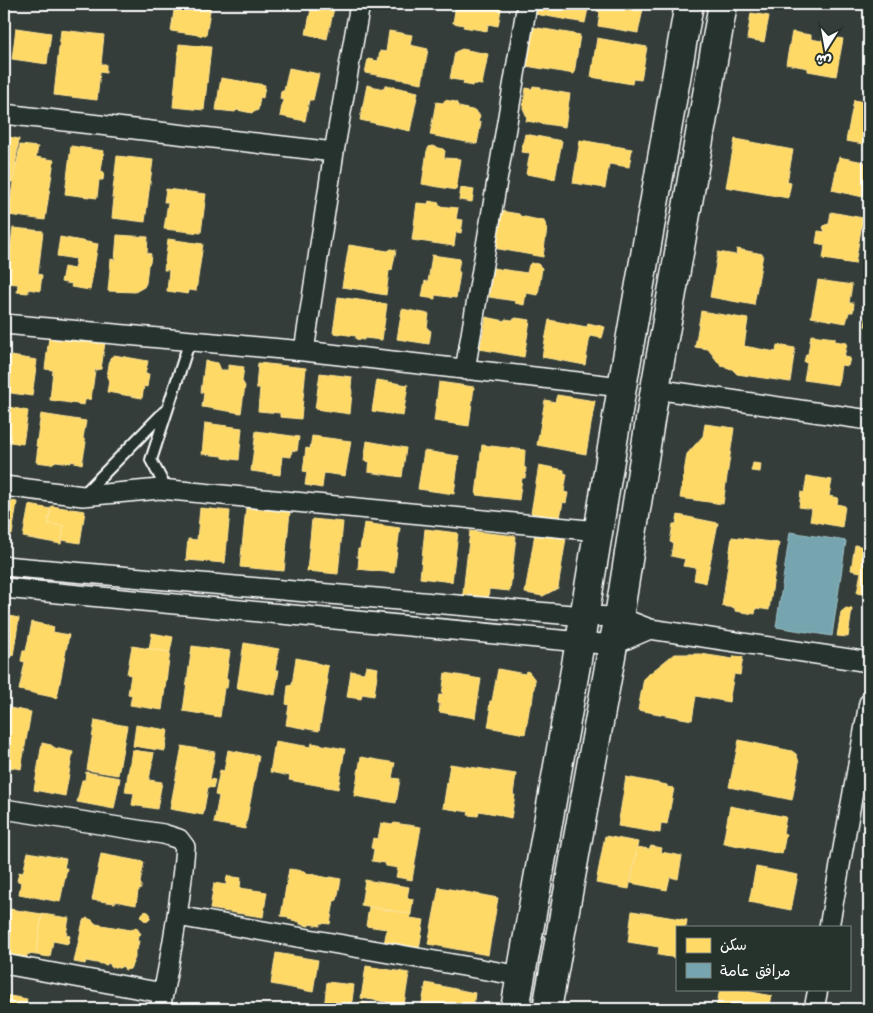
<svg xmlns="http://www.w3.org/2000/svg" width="873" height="1013" font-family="Kalam,'Playpen Sans Arabic',sans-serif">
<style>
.homes{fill:#ffd966;stroke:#ffe494}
.public{fill:#76a5af;stroke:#9fc0c7}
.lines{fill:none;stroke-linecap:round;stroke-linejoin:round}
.lane-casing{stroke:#fff;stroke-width:14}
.street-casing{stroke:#fff;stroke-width:22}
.secondary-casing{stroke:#fff;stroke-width:31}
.lane{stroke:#26332d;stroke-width:10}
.street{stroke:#26332d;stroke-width:19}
.secondary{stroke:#26332d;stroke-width:28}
</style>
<rect width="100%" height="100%" fill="#343d39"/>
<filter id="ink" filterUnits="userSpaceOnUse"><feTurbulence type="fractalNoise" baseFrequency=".02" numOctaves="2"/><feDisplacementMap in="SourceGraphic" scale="10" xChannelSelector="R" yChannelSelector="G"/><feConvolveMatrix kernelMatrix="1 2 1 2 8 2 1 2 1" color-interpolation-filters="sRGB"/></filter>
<g filter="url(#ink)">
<path class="homes" d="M175,4H211L206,36L171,31Z
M316,4H335L327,39L306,34L311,9Z
M456,4H502L498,26L488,24L487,31L463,27L464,25L453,23Z
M537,4H589L585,23L535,14Z
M599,4H644L638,33L598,26L600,12L597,11Z
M751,13L769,16L764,42L747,39Z
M526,26L580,35L574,74L520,65Z
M16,28L51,33L47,64L12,59Z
M61,30L104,35L101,64H106V73L100,72L97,100L54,95Z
M389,31L412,35L410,45L428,49L422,83L365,73L368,59L378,61L380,51L386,52Z
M792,32L811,35V39L822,41L823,35L843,39L836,76L808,71V68L786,64Z
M597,38L647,47L641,80L633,79L632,84L591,77Z
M179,44L211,47L204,110L173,107Z
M462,49L488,54L482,85L473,84L472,86L463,84L464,81L450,79L455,52Z
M289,68L319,74L313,100H309L305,121L280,116L283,100L280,99L281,91H284Z
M221,78L265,85L263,98L260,97L258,110L252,113L237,110L235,112L216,110Z
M367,85L384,89L385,85L418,92L410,131L360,120Z
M533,86L541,87V89L570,94L565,127L526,121L527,117L523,108L526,88L532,89Z
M445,100L456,102L459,107L476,111L480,116L478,122L481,123L477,144L430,135L436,102L443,103Z
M854,100L869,103V145L846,141Z
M525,134L562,141L555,179L526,174L530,153L521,152Z
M9,137L19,139L13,182L4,181V171Z
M735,139L793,150L787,182L791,183L788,198L726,187Z
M580,140L632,149L629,167L609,164L605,188L573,183Z
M20,145L38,147L36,157L54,160L45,220L8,215L16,163H17Z
M71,146L104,151L101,171L104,172L103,180H99L97,198L65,194Z
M432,146L443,149L445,151L444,158L461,159L456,190L422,184L427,151L429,147Z
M117,156L153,160L145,222L112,218L114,198H112Z
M839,157L869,163L863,197L832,190Z
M461,188L474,190L472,202L459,200Z
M166,189L206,194L201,233L164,229L168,202H164Z
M429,201L439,203V206L458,208L456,219L463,220L461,233L456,232L454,246L412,240L417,203L428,204Z
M495,210L519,214L520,216L544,221L547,228L543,257L488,247Z
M831,212L863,218L855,264L823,259L825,245L816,243L818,231L825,232L823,227L825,225L829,224Z
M13,228L43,231L38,274L42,275L40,291L28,289V293L17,292L18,284L5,283L8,260H4L5,249L10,250Z
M117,235L148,237L147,253L151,254L150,263L148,265L146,283L144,287L135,292L108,291L111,259L115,260Z
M60,237L98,244L90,290L71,287L72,284L61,282L64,267L74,269L76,259L57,256Z
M168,239L203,244L196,291L188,290V294L167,291L169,270H164Z
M349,245L388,251L391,249L396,250L392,270L389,271L386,295L368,292L363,290L342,287Z
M737,249L763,254L754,305L710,297L718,252L736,255Z
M432,255L460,259L458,270L460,273L456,298L435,295V299L422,297L425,281L428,282Z
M531,263L538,264L542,268L538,295L526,293L524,305L515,303V301L489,297L493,268L527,273L529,265Z
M818,280L852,285L849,303H854L853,312H849L846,323L811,317Z
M338,297L387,304L382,340L364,338V340L356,339V336L333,333Z
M869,303V327L865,326Z
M402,309L429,314L427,328L431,331L429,344L397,339Z
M701,311L748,319L744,346L776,352L777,345L795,348L790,382L737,374L732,369L721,366L708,349L695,347Z
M486,317L505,321V319L512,320L516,318L530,320L524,357L480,349Z
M549,320L587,327L588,323L605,327L602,338L590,336L585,365L542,357Z
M811,335L835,338V341L847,343L844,357L850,358L848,366L841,365L838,385L804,380L807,363L804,362L806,354H808Z
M106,336L101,369L95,370L91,399L85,400L84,405L50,400L53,370L45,369L49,337Z
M4,355L37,360L32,396L4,392Z
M114,355L148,361L145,374H149L147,387L144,386L142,398L107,392L109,381L107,377L110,358Z
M205,361L218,363L221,370H228V365L244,367L242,381L245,386L241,413L202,407L204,393L201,392Z
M258,363L306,368L301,419L280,417V413L258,411L260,388H256Z
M320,373L352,377L351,387L352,392L350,414L315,409Z
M377,380L408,385L403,416L372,411Z
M439,382L474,387L469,426L434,421Z
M557,395L595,401L586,454L537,445L545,400L555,402Z
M4,406L28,411L23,444L4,441Z
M41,414L86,421L83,438L86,442L82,464L71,461V463L56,461L51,464L36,462L38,447L36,446Z
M205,423L242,428L239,460L223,458V456L202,454Z
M705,424L734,428L723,504L680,498L687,454L703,436Z
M256,431L299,437L297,451L292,450L291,457L282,456L280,475L251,471Z
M312,436L351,441L345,476L324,473L322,488L305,485L307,472L303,471L306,448L310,449Z
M367,441L406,448L402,477L368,472L370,462L364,461Z
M482,445L525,450L524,467L526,468L525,478H522L519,500L476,495Z
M424,451L459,456L454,494L418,489Z
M753,463L761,464L760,472L751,471Z
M539,465L564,470V473L567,474L564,492L568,493L566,503L563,502L560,518L531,513Z
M807,476L832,480L829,496L838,498L837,504L845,506L842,527L810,521L812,509L799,507L801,492L804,493Z
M4,500L17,502L12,535L4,534Z
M29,505L51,509L48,524L64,526L61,544L23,537Z
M51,506L85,511L80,543L62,540L64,526L48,524Z
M200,508L230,511L225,563L186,560L188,539L197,540Z
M246,508L290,512L284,571L240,567Z
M678,515L718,523L706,583L694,580L696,568L683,566L685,559L671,556L673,543L670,542L673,524H676Z
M312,519L343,522L338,574L307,571Z
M364,523L400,528L394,573L358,569L359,557H357L358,549H360Z
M425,529L458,533L452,582L420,578Z
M470,531L516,536L510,591L489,589L488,604L462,602Z
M535,533L566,538L558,588L543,596L525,593Z
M732,537L779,543L769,610L756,608L755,614L735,611V608L722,606Z
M855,545L869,548V594L867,595L857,593L861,572L851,570Z
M789 588a6 6 0 1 1 12 0a6 6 0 1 1-12 0Z
M846,608L852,609L848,637L837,636L841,612Z
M4,615L19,618L13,656L4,654Z
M32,622L54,627L53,632L69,635L57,698L19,690L25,662L21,661L23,651H26Z
M152,633L173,637L170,652L149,649Z
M244,643L279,649L275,670H279L275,695L237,688Z
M132,646L170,652L162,710L130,705L132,695L128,694L131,675L127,674Z
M192,646L230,651L226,678L228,679L227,688H224L220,717L183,711Z
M674,654H701L733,659L734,656L743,657L740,675L734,674L729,702L696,696L692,720L638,710L644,678Z
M296,658L316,662V663L328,666L326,679L328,680L319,731L286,725L289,705L286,704L288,686L292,685Z
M366,666L378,668L374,696L362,694L361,699L347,697L351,671L364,673Z
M498,669L525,674L526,671L529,672L535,680L532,704L530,705L525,734L488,727L491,710H489L490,701H492Z
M445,673L481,679L475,718L439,712L440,704L438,703L439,695H442Z
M4,707L31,712L21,769L4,766Z
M95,720L127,726L118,775L87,770Z
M136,725L168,730L165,751L133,746Z
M739,740L792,751L796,754L798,759L799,763L792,800L729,787Z
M275,741L311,747L312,743L345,749L338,789L289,780L290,776L270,772Z
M42,743L51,745L55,748L73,752L65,796L34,790Z
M182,746L215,752L210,779L215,780L213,788L208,787L203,815L170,809Z
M132,750L154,753L149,780L162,782L157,809L132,805L134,793L125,792Z
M228,750L259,756L245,829L214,823L219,796L215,795L220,770L224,771Z
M361,757L395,763L392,778L400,779L396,803L354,796Z
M450,764L516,774L513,795H515L511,818L502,816L501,815L479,811L478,816L468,815L469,812L443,808Z
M86,772L120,778L114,809L77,802L82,780H85Z
M626,777L667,785V787L674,788L667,824L661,823L660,833L618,826Z
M730,806L786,817L783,833L786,834L782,854L723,843Z
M381,823L392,825L394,823L421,827L412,880L396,877L398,868L386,866L385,863L372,861L374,849L371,848L373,838L378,839Z
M605,836L638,842L629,889L596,883Z
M651,846L662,848L661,852L682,856L678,879L670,877L667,890L631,883L637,847L649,849Z
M28,852L66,859L64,868H67L60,902L19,894L21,882L17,881L19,872L23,873Z
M101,854L144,862L140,883L141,884V889L138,891L136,905L115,901V903L92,900Z
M756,867L798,875L791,910L749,902Z
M289,869L304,871L306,873L328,878L331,877L341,879L337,900L334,901L330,924L321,923L320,926L309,924V926L300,924V922L288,919L289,917L281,916Z
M227,876L241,878L240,888L267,892L263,917L210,909L214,883L226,885Z
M365,880L409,887L407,898L413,899L411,914L361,905Z
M439,887L498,898L488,955L428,944Z
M369,907L411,914L410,918L424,920L418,955L383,949L387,929L366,926Z
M10,909L42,914L36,955L27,954V958L4,954Z
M632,911L687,920L686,927H677V958L658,955L659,947L628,942Z
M141.5 916a4.5 4.5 0 1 1 9 0a4.5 4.5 0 1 1-9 0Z
M42,914L69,918L66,935L70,936L68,944L53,941L50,957L36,955Z
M87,918L92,920L96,924L131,930L136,927L141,934L138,936L137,941H139L137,950H135V958L130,969L125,970L123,966L119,968L111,967L110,964L107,963V965L86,961L85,964L74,962L83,921Z
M869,951V979L866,978L869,963L867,962Z
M276,953L318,960L313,992L271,984Z
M366,966L409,973L404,1005L361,998Z
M327,982L354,985L351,1009H324Z
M426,983L475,993L473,1007H475V1009H420L421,1008Z
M720,989H736L772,996L769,1009H716Z
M4,995L27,999L25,1009H4Z
M360,1002L403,1009H359Z
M84,1006L98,1008L99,1009H83Z"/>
<path class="public" d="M790,532L846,541L832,636L776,627Z"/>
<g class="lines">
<g class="lane-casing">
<path id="lane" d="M167,490L151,460L190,340
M84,494L165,411"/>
</g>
<g class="street-casing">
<path id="street" d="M4,114L334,152
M4,324L304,351L622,387
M304,351L334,152L360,4
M465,370L527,4
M655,389L869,420
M4,486L83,496L160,489L598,531
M4,566L584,616L619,617L650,629L869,662
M4,588L613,645L650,629
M4,809L163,834L179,839L185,847C181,901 171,956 160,1009
M177,916L521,976
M829,927L869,703
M4,964L163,993
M814,1009L818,989"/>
</g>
<g class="secondary-casing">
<path id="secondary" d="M515,1009L580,642L622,387L689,4
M547,1009L613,645L619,617L655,389L723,4"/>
</g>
<use href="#lane" class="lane"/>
<use href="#street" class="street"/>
<use href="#secondary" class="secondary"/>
</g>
</g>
<rect width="873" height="1013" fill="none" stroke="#26332d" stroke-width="20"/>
<rect x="10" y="10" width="853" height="993" fill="none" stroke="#fff" stroke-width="2" filter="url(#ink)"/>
<rect x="676" y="926" width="175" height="65" fill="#26332d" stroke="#7d8581"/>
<rect x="686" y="938" width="25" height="15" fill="#ffd966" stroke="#7d8581"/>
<text x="720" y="950" font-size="15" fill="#ffffff">سكن</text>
<rect x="686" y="963" width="25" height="15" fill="#76a5af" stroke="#7d8581"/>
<text x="720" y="976" font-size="15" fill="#ffffff">مرافق عامة</text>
<g transform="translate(826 48) rotate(191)" stroke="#26332d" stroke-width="4" paint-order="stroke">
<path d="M0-4L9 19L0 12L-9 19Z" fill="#ffffff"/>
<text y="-8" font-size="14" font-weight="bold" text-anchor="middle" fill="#ffffff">ش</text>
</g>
</svg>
